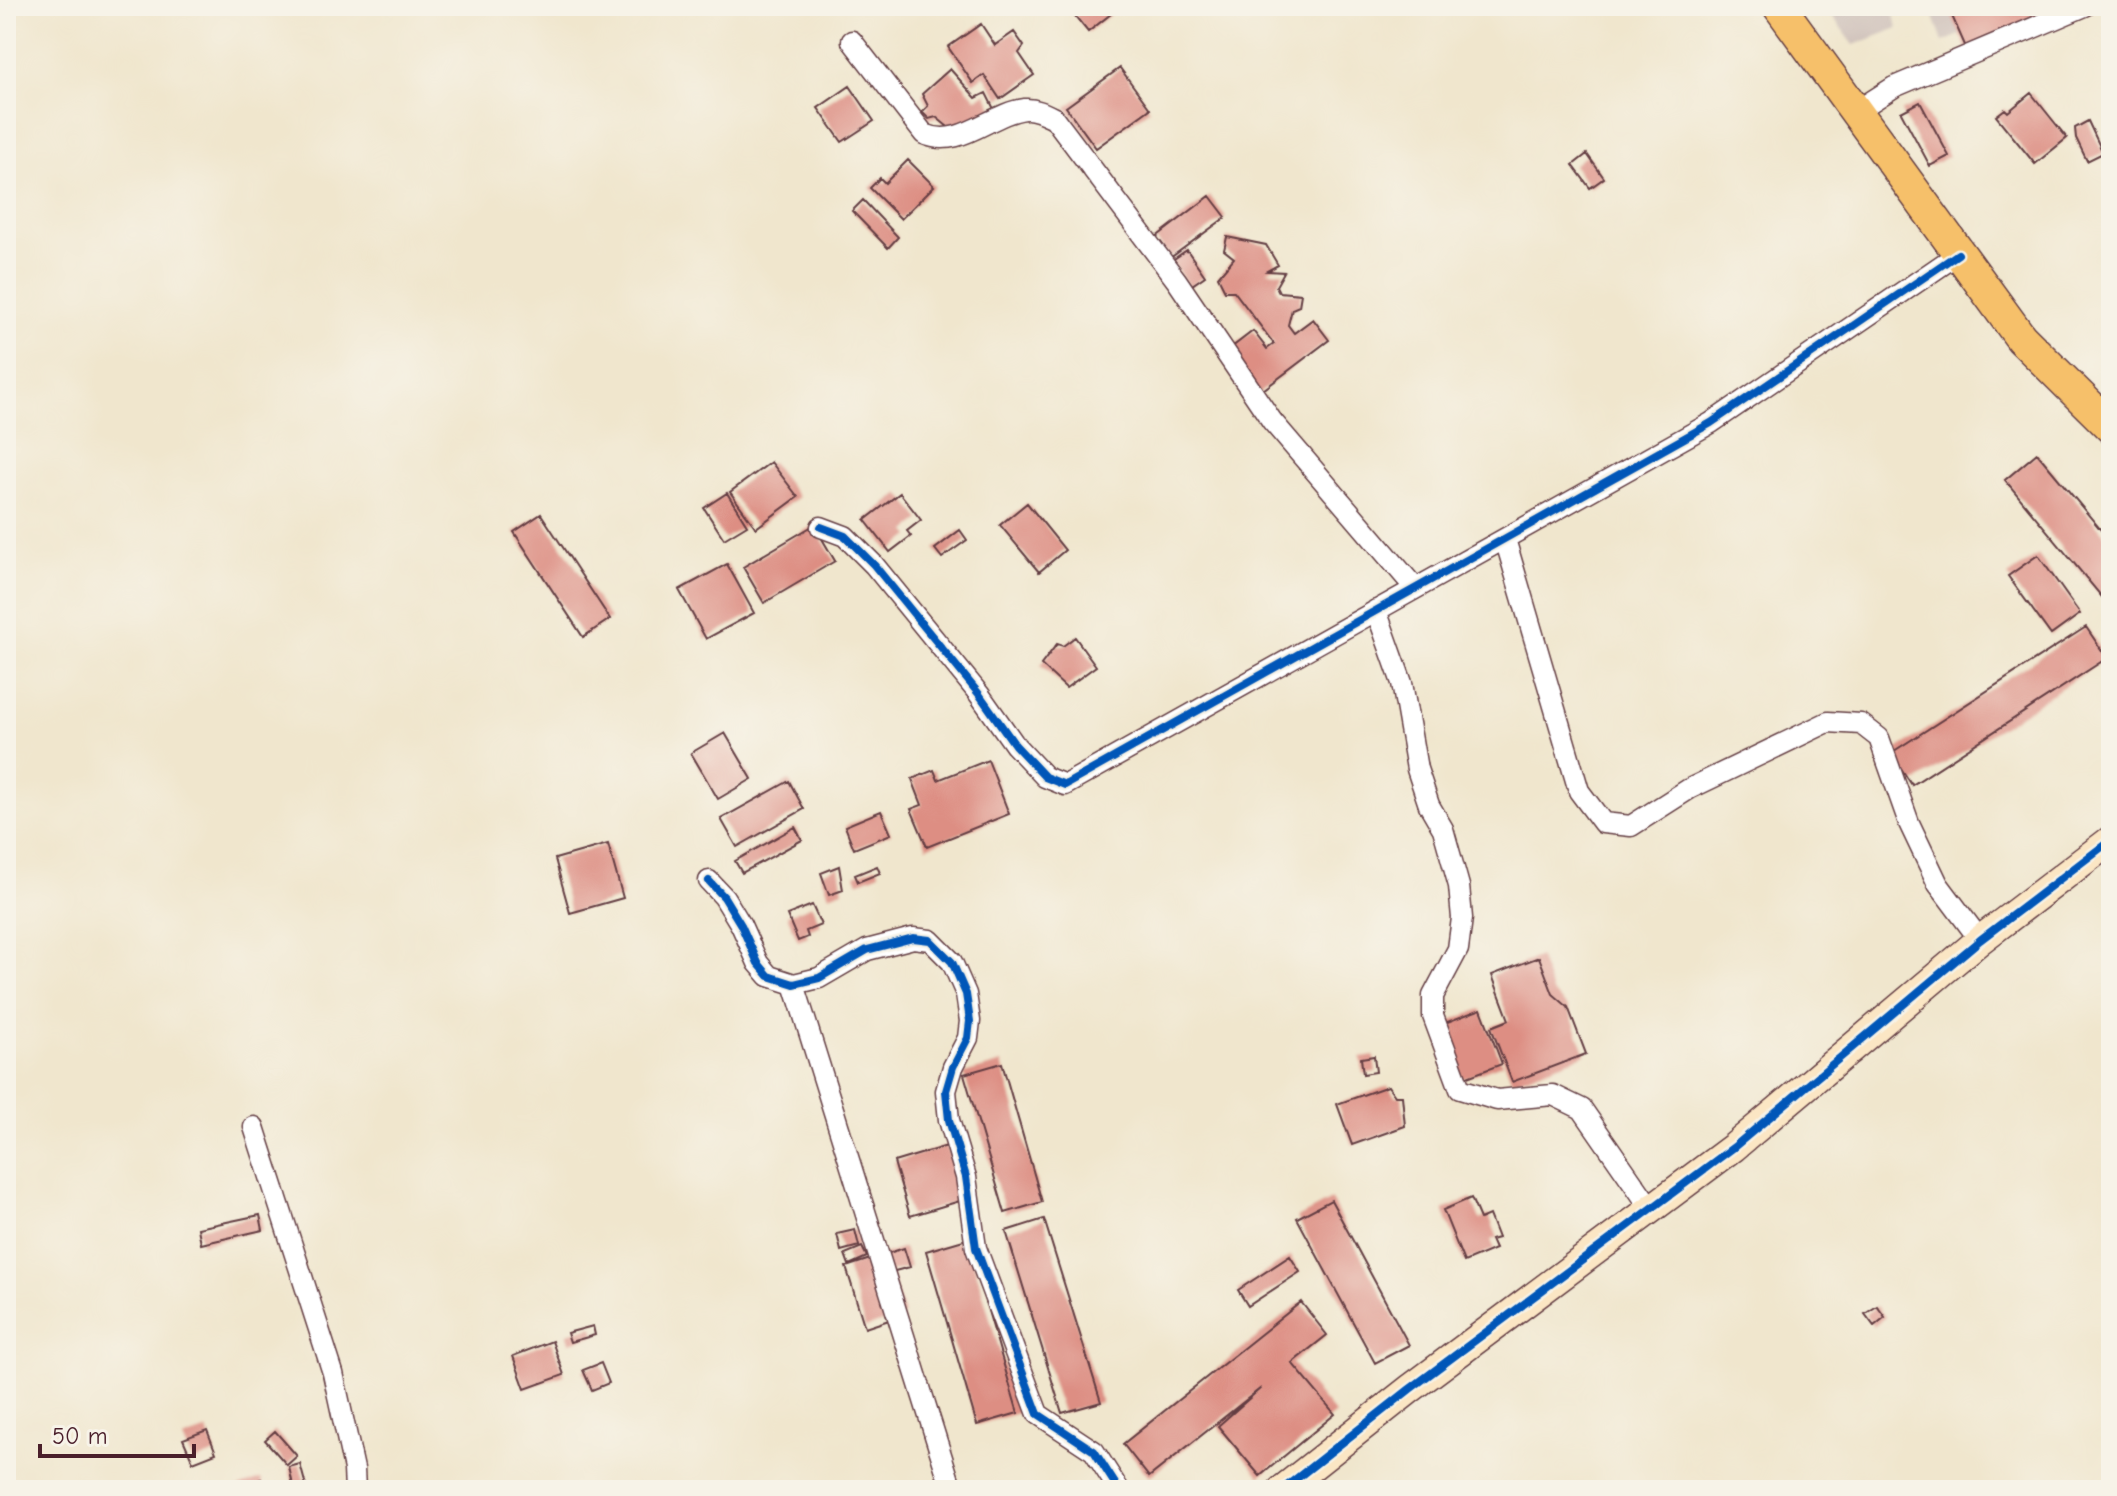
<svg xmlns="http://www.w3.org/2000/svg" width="2117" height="1496" font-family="'Comic Neue',sans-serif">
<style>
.industrial{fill:#cfc1ba}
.building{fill:#dd8e83}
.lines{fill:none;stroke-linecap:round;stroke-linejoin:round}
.street-casing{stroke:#633d43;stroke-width:23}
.secondary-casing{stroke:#633d43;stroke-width:31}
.primary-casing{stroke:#633d43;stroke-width:35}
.street{stroke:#fff;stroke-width:20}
.secondary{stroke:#fbe6c4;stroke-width:28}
.primary{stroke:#f6c06b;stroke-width:32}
.cycleway-casing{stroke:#f7f3e8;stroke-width:13}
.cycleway{stroke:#0057b8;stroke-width:8}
</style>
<rect width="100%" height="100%" fill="#f7f3e8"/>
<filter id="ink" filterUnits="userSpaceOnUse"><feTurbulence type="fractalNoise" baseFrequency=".0125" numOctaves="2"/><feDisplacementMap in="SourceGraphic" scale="16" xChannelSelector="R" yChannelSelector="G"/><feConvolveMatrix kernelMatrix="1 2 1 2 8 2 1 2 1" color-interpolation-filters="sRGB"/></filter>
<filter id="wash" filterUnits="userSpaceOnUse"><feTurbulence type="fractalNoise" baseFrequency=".006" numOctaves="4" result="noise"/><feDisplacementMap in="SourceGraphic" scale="32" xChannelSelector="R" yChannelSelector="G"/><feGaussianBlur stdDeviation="1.8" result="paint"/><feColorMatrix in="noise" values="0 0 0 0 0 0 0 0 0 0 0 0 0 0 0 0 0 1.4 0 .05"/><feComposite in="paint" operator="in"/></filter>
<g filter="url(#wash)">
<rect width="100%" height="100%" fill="#f0e6cd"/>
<path class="industrial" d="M1825,6H1891L1898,28L1854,45Z
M1930,6H2031L1943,42Z"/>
<g id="blocks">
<path class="building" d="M1067,6H1121L1088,32Z
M1974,6H2039L2044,16L1967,50L1952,16Z
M981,24L995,45L1014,32L1024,46L1019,53L1034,75L1000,99L984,75L973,83L948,47Z
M1120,68L1150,109L1096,148L1066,107Z
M950,69L976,98L986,93L994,109L953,131L936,117L929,119L922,112L928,106L922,94Z
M850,86L874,121L842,142L818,108Z
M2031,93L2067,138L2035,164L1996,116L2005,109L2008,112Z
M1920,102L1949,156L1930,166L1901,112Z
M2088,121L2103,153L2087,161L2076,138L2075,128Z
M1587,154L1604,178L1590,188L1573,165Z
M908,160L934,186L901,219L870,188L880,178L885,183Z
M1210,196L1226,217L1170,258L1155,238Z
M863,200L898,237L888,248L852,211Z
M1227,237L1266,245L1278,265L1267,271L1284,272L1276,286L1279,292L1301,294L1299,306L1292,309L1288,325L1294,333L1313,319L1329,340L1259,393L1227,351L1253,331L1267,349L1274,344L1234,291H1225L1218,277L1234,258L1224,250Z
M1187,250L1205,276L1189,287L1171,261Z
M2037,453L2111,542V608L2005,480Z
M771,462L798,497L756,528L730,492Z
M727,493L747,525L724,539L704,508Z
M900,493L921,520L907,531L911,536L890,552L865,520Z
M1027,503L1065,550L1039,572L1000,525Z
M541,514L610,619L583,637L514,532Z
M814,525L835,561L764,603L743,567Z
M960,530L967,540L942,558L935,549Z
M2038,555L2080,614L2051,635L2008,576Z
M727,564L754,613L706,639L679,590Z
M2086,627L2107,658L1912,785L1891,753Z
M1075,637L1096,666L1066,688L1041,665L1057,644L1063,646Z
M725,733L752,779L718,799L691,753Z
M988,760L1009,814L927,847L911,809L922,805L912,779L934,770L938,780Z
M789,781L804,809L737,847L721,819Z
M881,811L891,834L854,849L845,826Z
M795,827L802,840L742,873L735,861Z
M608,844L623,898L570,913L555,859Z
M839,866L843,890L829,895L821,873Z
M877,866L880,873L858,882L855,875Z
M812,905L821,925L806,931L808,937L798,941L787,915Z
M1539,957L1553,994L1568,1007L1586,1054L1512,1082L1491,1027L1509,1020L1492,975Z
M1481,1009L1502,1064L1462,1079L1442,1024Z
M1374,1056L1376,1072L1363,1074L1361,1058Z
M1002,1063L1042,1202L1005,1213L964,1074Z
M1388,1086L1395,1096H1402L1405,1126L1352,1145L1337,1104Z
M947,1146L963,1200L910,1216L894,1162Z
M1471,1198L1480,1219L1489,1215L1498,1238L1491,1240L1495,1249L1464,1262L1443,1210Z
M1331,1200L1409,1345L1375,1363L1297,1218Z
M260,1215L263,1230L201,1244L198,1228Z
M1044,1219L1101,1402L1062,1413L1006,1231Z
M855,1230L859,1246L841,1251L837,1234Z
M967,1239L1018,1413L977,1425L926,1251Z
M862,1247L867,1257L849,1265L845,1254Z
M904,1248L910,1267L891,1272L904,1315L865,1328L846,1267Z
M1290,1256L1300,1272L1248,1306L1238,1290Z
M1301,1302L1327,1335L1292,1363L1335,1414L1260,1476L1218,1426L1261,1388L1149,1477L1123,1444Z
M1877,1306L1885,1317L1874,1326L1865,1314Z
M593,1326L595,1335L570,1342L567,1333Z
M552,1341L564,1375L525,1389L513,1356Z
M601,1363L609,1383L592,1390L583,1370Z
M207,1430L216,1453L193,1462L183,1439Z
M275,1431L297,1456L287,1465L265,1440Z
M300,1464L307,1490H294L289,1467Z
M261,1479L265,1490H230Z"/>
</g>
</g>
<g filter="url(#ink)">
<use href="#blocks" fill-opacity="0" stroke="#633d43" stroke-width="2"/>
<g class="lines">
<g class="street-casing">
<path id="street" d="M852,41L924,134C960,150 990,113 1025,109C1035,108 1046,114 1054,118L1177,281L1272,421L1415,588
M1855,112L1894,87L2085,6
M821,527L845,536L874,565L979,694L1015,745L1045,777L1065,785L1711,423L1958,254
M1505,539L1579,791L1603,823L1631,826L1689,789L1828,722L1861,724L1879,738L1909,823L1938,884L1980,940
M1376,610L1402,683L1417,769L1429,805L1443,829L1459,886L1462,918L1458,949L1433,996V1016L1460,1089L1497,1100L1553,1095L1582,1109L1652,1210
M709,881L724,897L741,925L758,963L769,976L794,984L819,978L867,950L913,938L930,940L952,962L966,994L970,1021L968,1038L953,1067L946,1091L949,1120L966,1177L976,1248L1038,1414L1094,1451L1119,1490
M794,984L952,1490
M254,1127L333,1373L354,1469L355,1490"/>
</g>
<g class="secondary-casing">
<path id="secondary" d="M1282,1490L1410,1389L1734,1147L1980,940L2111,840"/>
</g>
<g class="primary-casing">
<path id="primary" d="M1779,6L2021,338L2111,427"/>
</g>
<use href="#street" class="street"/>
<use href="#secondary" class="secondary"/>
<use href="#primary" class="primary"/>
<g class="cycleway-casing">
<path id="cycleway" d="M821,527L845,536L874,565L979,694L1015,745L1045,777L1065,785L1711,423L1958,254
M709,881L724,897L741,925L758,963L769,976L794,984L819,978L867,950L913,938L930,940L952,962L966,994L970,1021L968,1038L953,1067L946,1091L949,1120L966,1177L976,1248L1038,1414L1094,1451L1119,1490
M1282,1490L1410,1389L1734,1147L1980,940L2111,840"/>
</g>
<use href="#cycleway" class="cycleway"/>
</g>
</g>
<rect width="2117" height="1496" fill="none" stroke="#f7f3e8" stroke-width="32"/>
<path d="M40 1444v12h154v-12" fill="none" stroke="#4a1f2b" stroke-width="4"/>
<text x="52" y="1444" font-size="24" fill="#4a1f2b" stroke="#f7f3e8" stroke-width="6" paint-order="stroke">50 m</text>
</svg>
